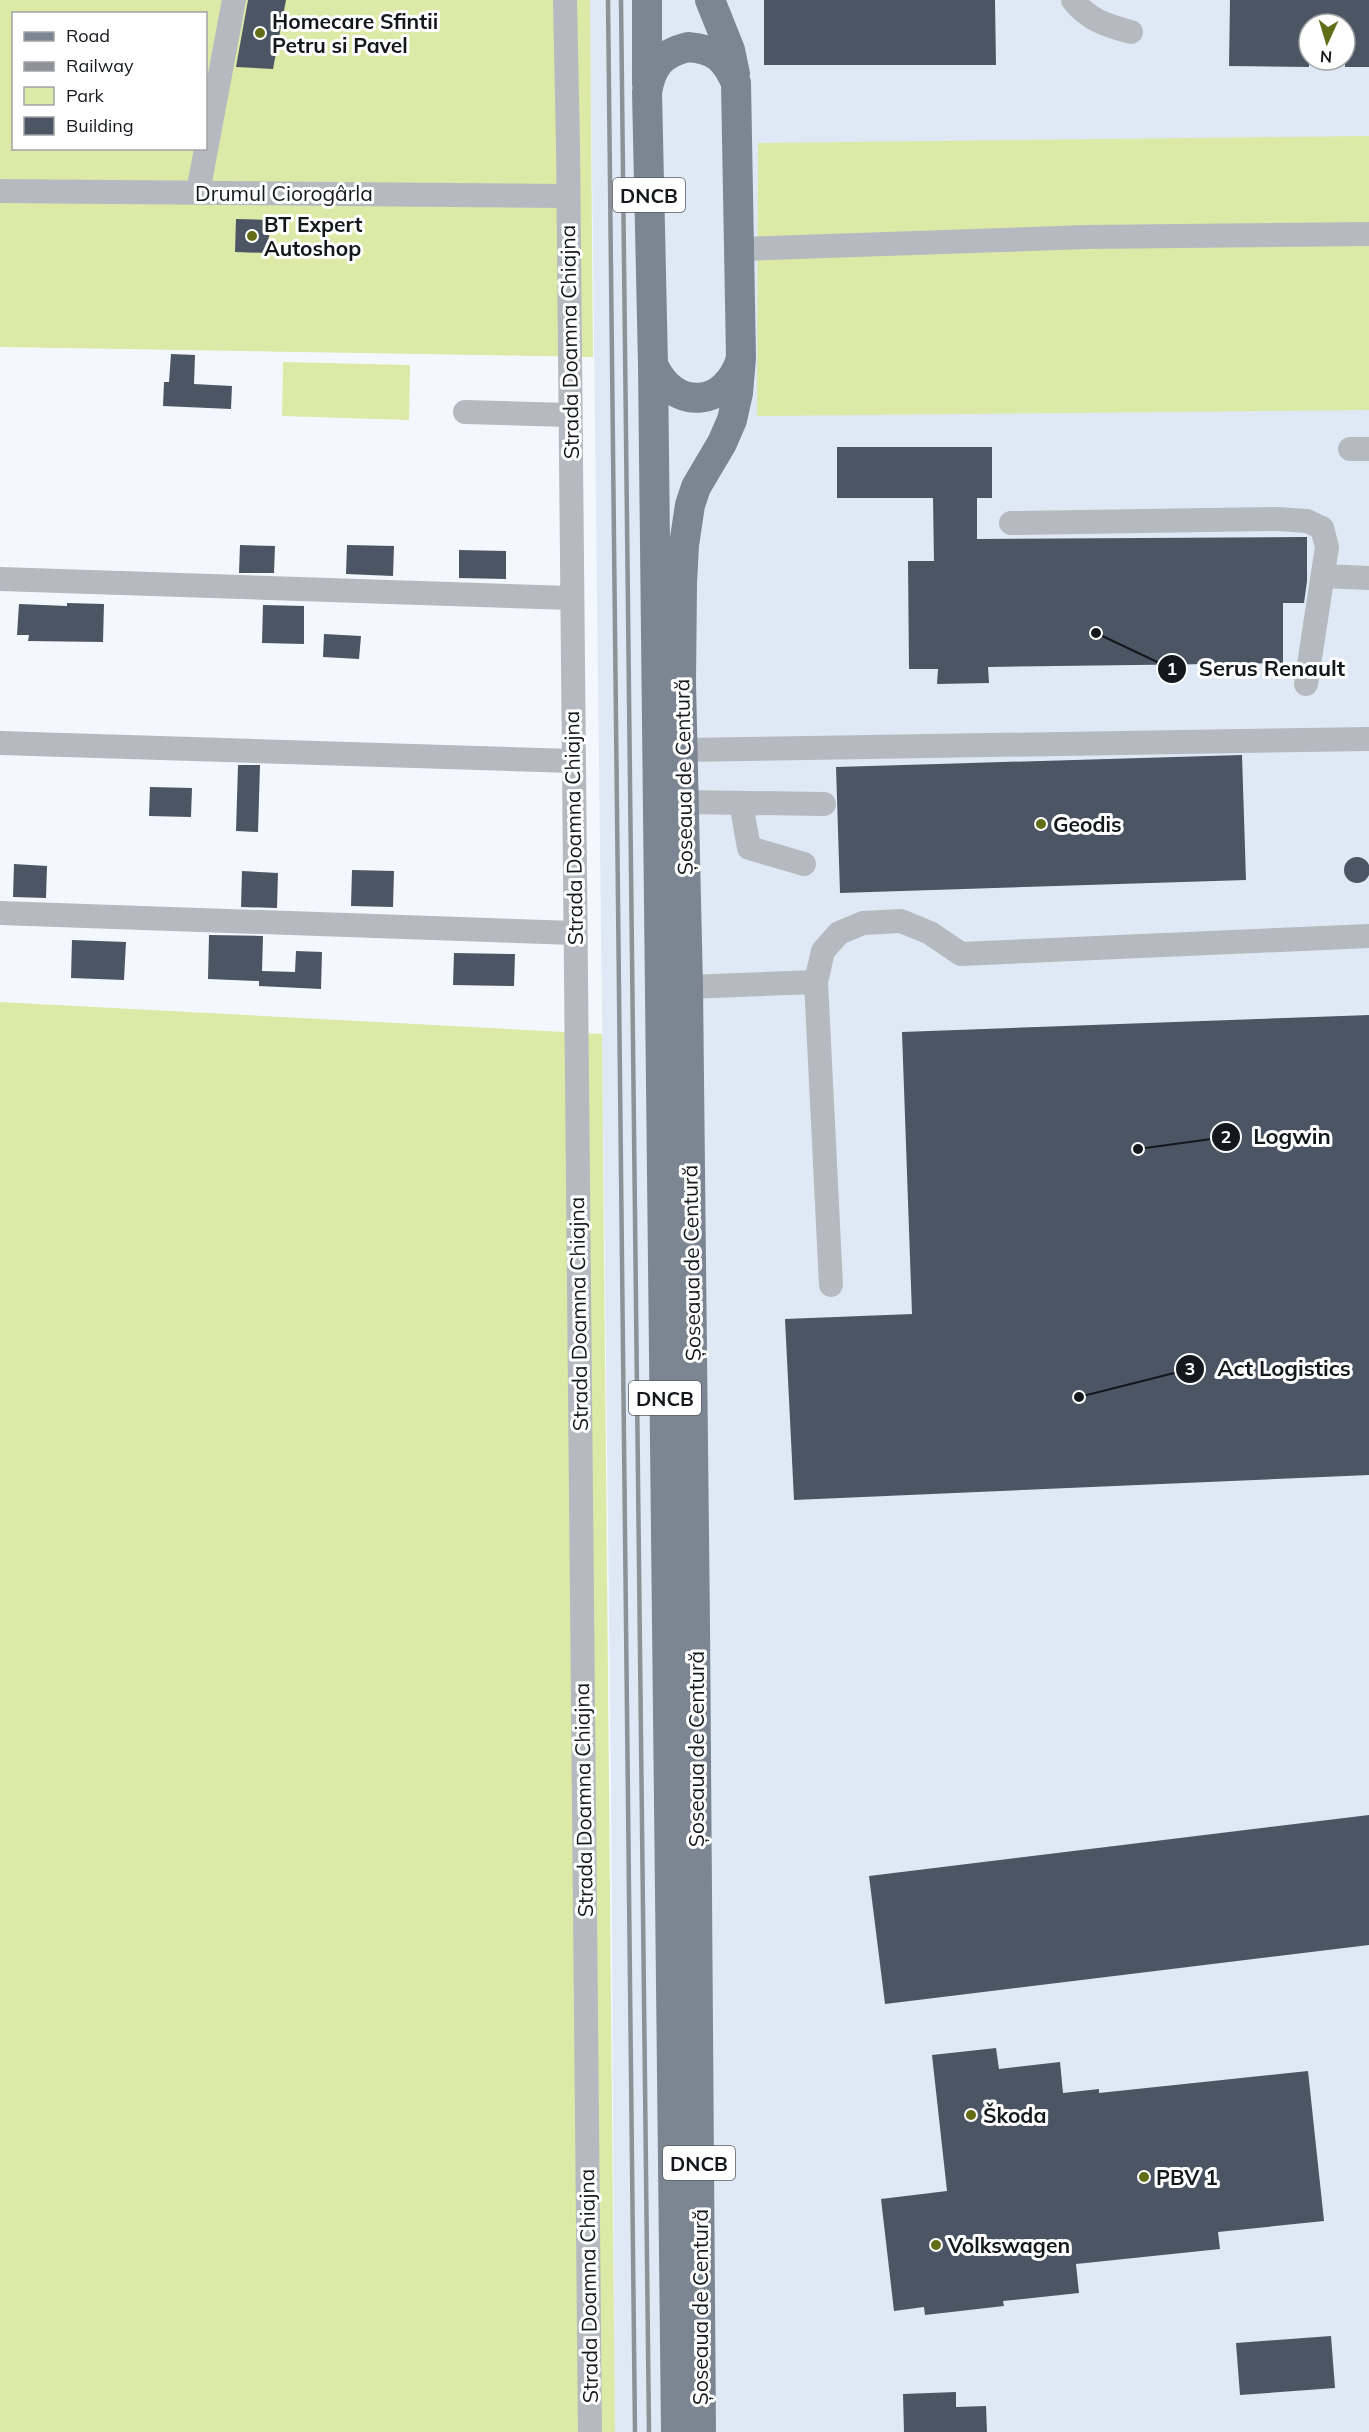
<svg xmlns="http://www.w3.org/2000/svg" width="1369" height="2432" font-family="Mulish,sans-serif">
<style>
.built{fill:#dfe9f6;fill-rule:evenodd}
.green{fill:#dce9a7;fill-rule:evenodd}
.building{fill:#4b5563}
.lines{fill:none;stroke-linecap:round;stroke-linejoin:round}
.minor{stroke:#b4bac0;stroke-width:24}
.major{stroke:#7c8592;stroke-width:30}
.rail{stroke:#8d9298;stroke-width:4.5}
.poi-dot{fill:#626e17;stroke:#fff;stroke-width:2}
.labels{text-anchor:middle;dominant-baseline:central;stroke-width:6;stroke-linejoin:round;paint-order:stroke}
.shield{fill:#fff;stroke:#5a5d61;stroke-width:1.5}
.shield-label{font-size:20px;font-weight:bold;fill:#14181d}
.poi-label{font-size:21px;font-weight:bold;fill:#14181d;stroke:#fff;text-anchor:start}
.street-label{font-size:21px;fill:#14181d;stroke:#fff}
.leader{fill:none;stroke:#14181d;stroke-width:2}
.callout-dot{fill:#14181d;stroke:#fff;stroke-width:2}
.mark-label{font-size:18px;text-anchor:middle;font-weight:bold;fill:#fff}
.callout-label{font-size:22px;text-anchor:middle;font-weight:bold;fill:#14181d;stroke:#fff;stroke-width:6;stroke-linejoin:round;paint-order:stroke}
</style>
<rect width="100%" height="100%" fill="#f3f8ff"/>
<path class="built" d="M590,0H1369V2432H615L611,1785ZM1309,24H1345V60H1309Z"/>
<path class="green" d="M0,0H590L593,357L0,347ZM14,14H206V148H14Z
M1369,136V410L757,416L758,143Z
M283,362L410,365L409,420L282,416Z
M0,1002L602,1034L615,2432H0Z"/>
<path class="building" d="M248,0H286L273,69L236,67Z
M764,0H995L996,65H764Z
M1230,0H1369V67H1345V24H1309V67L1229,66Z
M236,219L272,220L266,253L235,252Z
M171,354L195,355L194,384L232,386L231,409L163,406L164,382H169Z
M837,447H992V498H977V539L1307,537V581L1304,603H1283V663L988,667L989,683L937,684L938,669H909L908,561H934L933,498H837Z
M240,545L275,546L274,573H239Z
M347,545L394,546L393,576L346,574Z
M459,550L506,551V579L459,578Z
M67,603L104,604L103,642L28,641L29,635H17L19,604L67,606Z
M263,605L304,606V644L262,643Z
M324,634L361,636L359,659L323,657Z
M1242,755L1246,880L840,893L836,767Z
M238,765H260L258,832L236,831Z
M150,787L192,788L191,817L149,816Z
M1344 870a13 13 0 1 1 26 0a13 13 0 1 1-26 0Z
M14,864L47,866L46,898L13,897Z
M352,870L394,871L393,907L351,906Z
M242,871L278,873L277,908L241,907Z
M209,935L263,936L262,971L295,972L296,951L322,952L321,989L259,986V981L208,979Z
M72,940L126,942L124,980L71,978Z
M454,953L515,954L514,986L453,985Z
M1369,1015V1475L794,1500L785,1319L912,1314L902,1032Z
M1369,1815V1945L885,2004L869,1876Z
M996,2048L999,2069L1060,2062L1063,2093L1099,2089V2093L1308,2071L1324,2221L1218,2232L1220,2249L1076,2264L1079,2293L1003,2301L1004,2306L925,2315L924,2307L894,2311L881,2199L947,2191L932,2055Z
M1331,2336L1335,2388L1240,2395L1236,2343Z
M956,2392V2407L986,2406L987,2432H904L903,2394Z"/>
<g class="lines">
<path class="minor" d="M565,0L568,144L590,2432
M1073,0C1088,20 1108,26 1131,32
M0,191L567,196
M198,192L234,0
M740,249L1087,237L1369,234
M465,412L570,415
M1350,449H1369
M1011,523L1277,519L1307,521L1322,528L1327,547L1306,684
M1323,576L1369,578
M0,579L571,598
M0,743L573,761
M682,750L1369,739
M684,802L824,804
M741,803L749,848L804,864
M0,913L575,933
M688,987L816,982
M831,1285L816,982L823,951L839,933L863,923L901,921L930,933L961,954L1369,936"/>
<path class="major" d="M710,0L730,50L735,74
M688,47C715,49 725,58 736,83L741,358C727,408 673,412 653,364L647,92C652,65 661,54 688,47Z
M647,84V0
M653,364L676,2432
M701,2432L695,1626L688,987L681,683L682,583L684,545L690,505L696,487L722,443L732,420L738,393L741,358"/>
<path class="rail" d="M608,0L635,2432
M621,0L649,2432"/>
</g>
<g class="poi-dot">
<circle cx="260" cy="33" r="6"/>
<circle cx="252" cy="236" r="6"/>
<circle cx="1041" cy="824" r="6"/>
<circle cx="971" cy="2115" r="6"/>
<circle cx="1144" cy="2177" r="6"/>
<circle cx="936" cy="2245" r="6"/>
</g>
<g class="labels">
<g class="shield">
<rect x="613" y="178" width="72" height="34" rx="4.5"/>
<rect x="629" y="1381" width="72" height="34" rx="4.5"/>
<rect x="663" y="2146" width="72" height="34" rx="4.5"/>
</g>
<g class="shield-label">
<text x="649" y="195">DNCB</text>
<text x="665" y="1398">DNCB</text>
<text x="699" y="2163">DNCB</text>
</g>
<g class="poi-label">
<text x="272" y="21">Homecare Sfintii<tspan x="272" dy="24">Petru si Pavel</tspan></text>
<text x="264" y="224">BT Expert<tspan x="264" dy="24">Autoshop</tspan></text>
<text x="1053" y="824">Geodis</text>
<text x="983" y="2115">Škoda</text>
<text x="1156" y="2177">PBV 1</text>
<text x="948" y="2245">Volkswagen</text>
</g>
<g class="street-label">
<text x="284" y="193">Drumul Ciorogârla</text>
<text transform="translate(569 342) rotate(-91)">Strada Doamna Chiajna</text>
<text transform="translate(683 777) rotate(-91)">Șoseaua de Centură</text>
<text transform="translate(573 828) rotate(-91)">Strada Doamna Chiajna</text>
<text transform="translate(691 1263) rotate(-91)">Șoseaua de Centură</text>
<text transform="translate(578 1314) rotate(-91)">Strada Doamna Chiajna</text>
<text transform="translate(696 1749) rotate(-90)">Șoseaua de Centură</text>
<text transform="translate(583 1800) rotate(-91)">Strada Doamna Chiajna</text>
<text transform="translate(588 2286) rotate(-91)">Strada Doamna Chiajna</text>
<text transform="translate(700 2307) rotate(-90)">Șoseaua de Centură</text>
</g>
</g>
<path class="leader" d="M1096 633L1172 669M1138 1149L1226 1137M1079 1397L1190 1369"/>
<g class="callout-dot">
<circle cx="1096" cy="633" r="6"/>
<circle cx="1138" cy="1149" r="6"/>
<circle cx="1079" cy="1397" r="6"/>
<circle cx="1172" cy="669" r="15"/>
<circle cx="1226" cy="1137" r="15"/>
<circle cx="1190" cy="1369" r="15"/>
</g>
<g class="mark-label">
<text x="1172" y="675">1</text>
<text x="1226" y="1143">2</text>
<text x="1190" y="1375">3</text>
</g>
<g class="callout-label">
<text x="1272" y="676">Serus Renault</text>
<text x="1292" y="1144">Logwin</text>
<text x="1284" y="1376">Act Logistics</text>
</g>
<rect x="12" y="12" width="195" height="138" fill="#ffffff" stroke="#a1a3a5" stroke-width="1.5"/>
<rect x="24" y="32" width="30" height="9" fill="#7c8592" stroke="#a1a3a5" stroke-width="1.5"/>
<text x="66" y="42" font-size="18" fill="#14181d">Road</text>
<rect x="24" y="62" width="30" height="9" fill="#8d9298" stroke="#a1a3a5" stroke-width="1.5"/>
<text x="66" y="72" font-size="18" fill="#14181d">Railway</text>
<rect x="24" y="87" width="30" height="18" fill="#dce9a7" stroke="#a1a3a5" stroke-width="1.5"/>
<text x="66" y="102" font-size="18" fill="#14181d">Park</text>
<rect x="24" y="117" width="30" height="18" fill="#4b5563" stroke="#a1a3a5" stroke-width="1.5"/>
<text x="66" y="132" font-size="18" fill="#14181d">Building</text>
<g transform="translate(1327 42) rotate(184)"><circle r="28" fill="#ffffff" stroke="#a1a3a5" stroke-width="1.5"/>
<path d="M0-4.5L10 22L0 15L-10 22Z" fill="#626e17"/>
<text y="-9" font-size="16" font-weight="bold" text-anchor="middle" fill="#14181d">N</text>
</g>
</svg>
